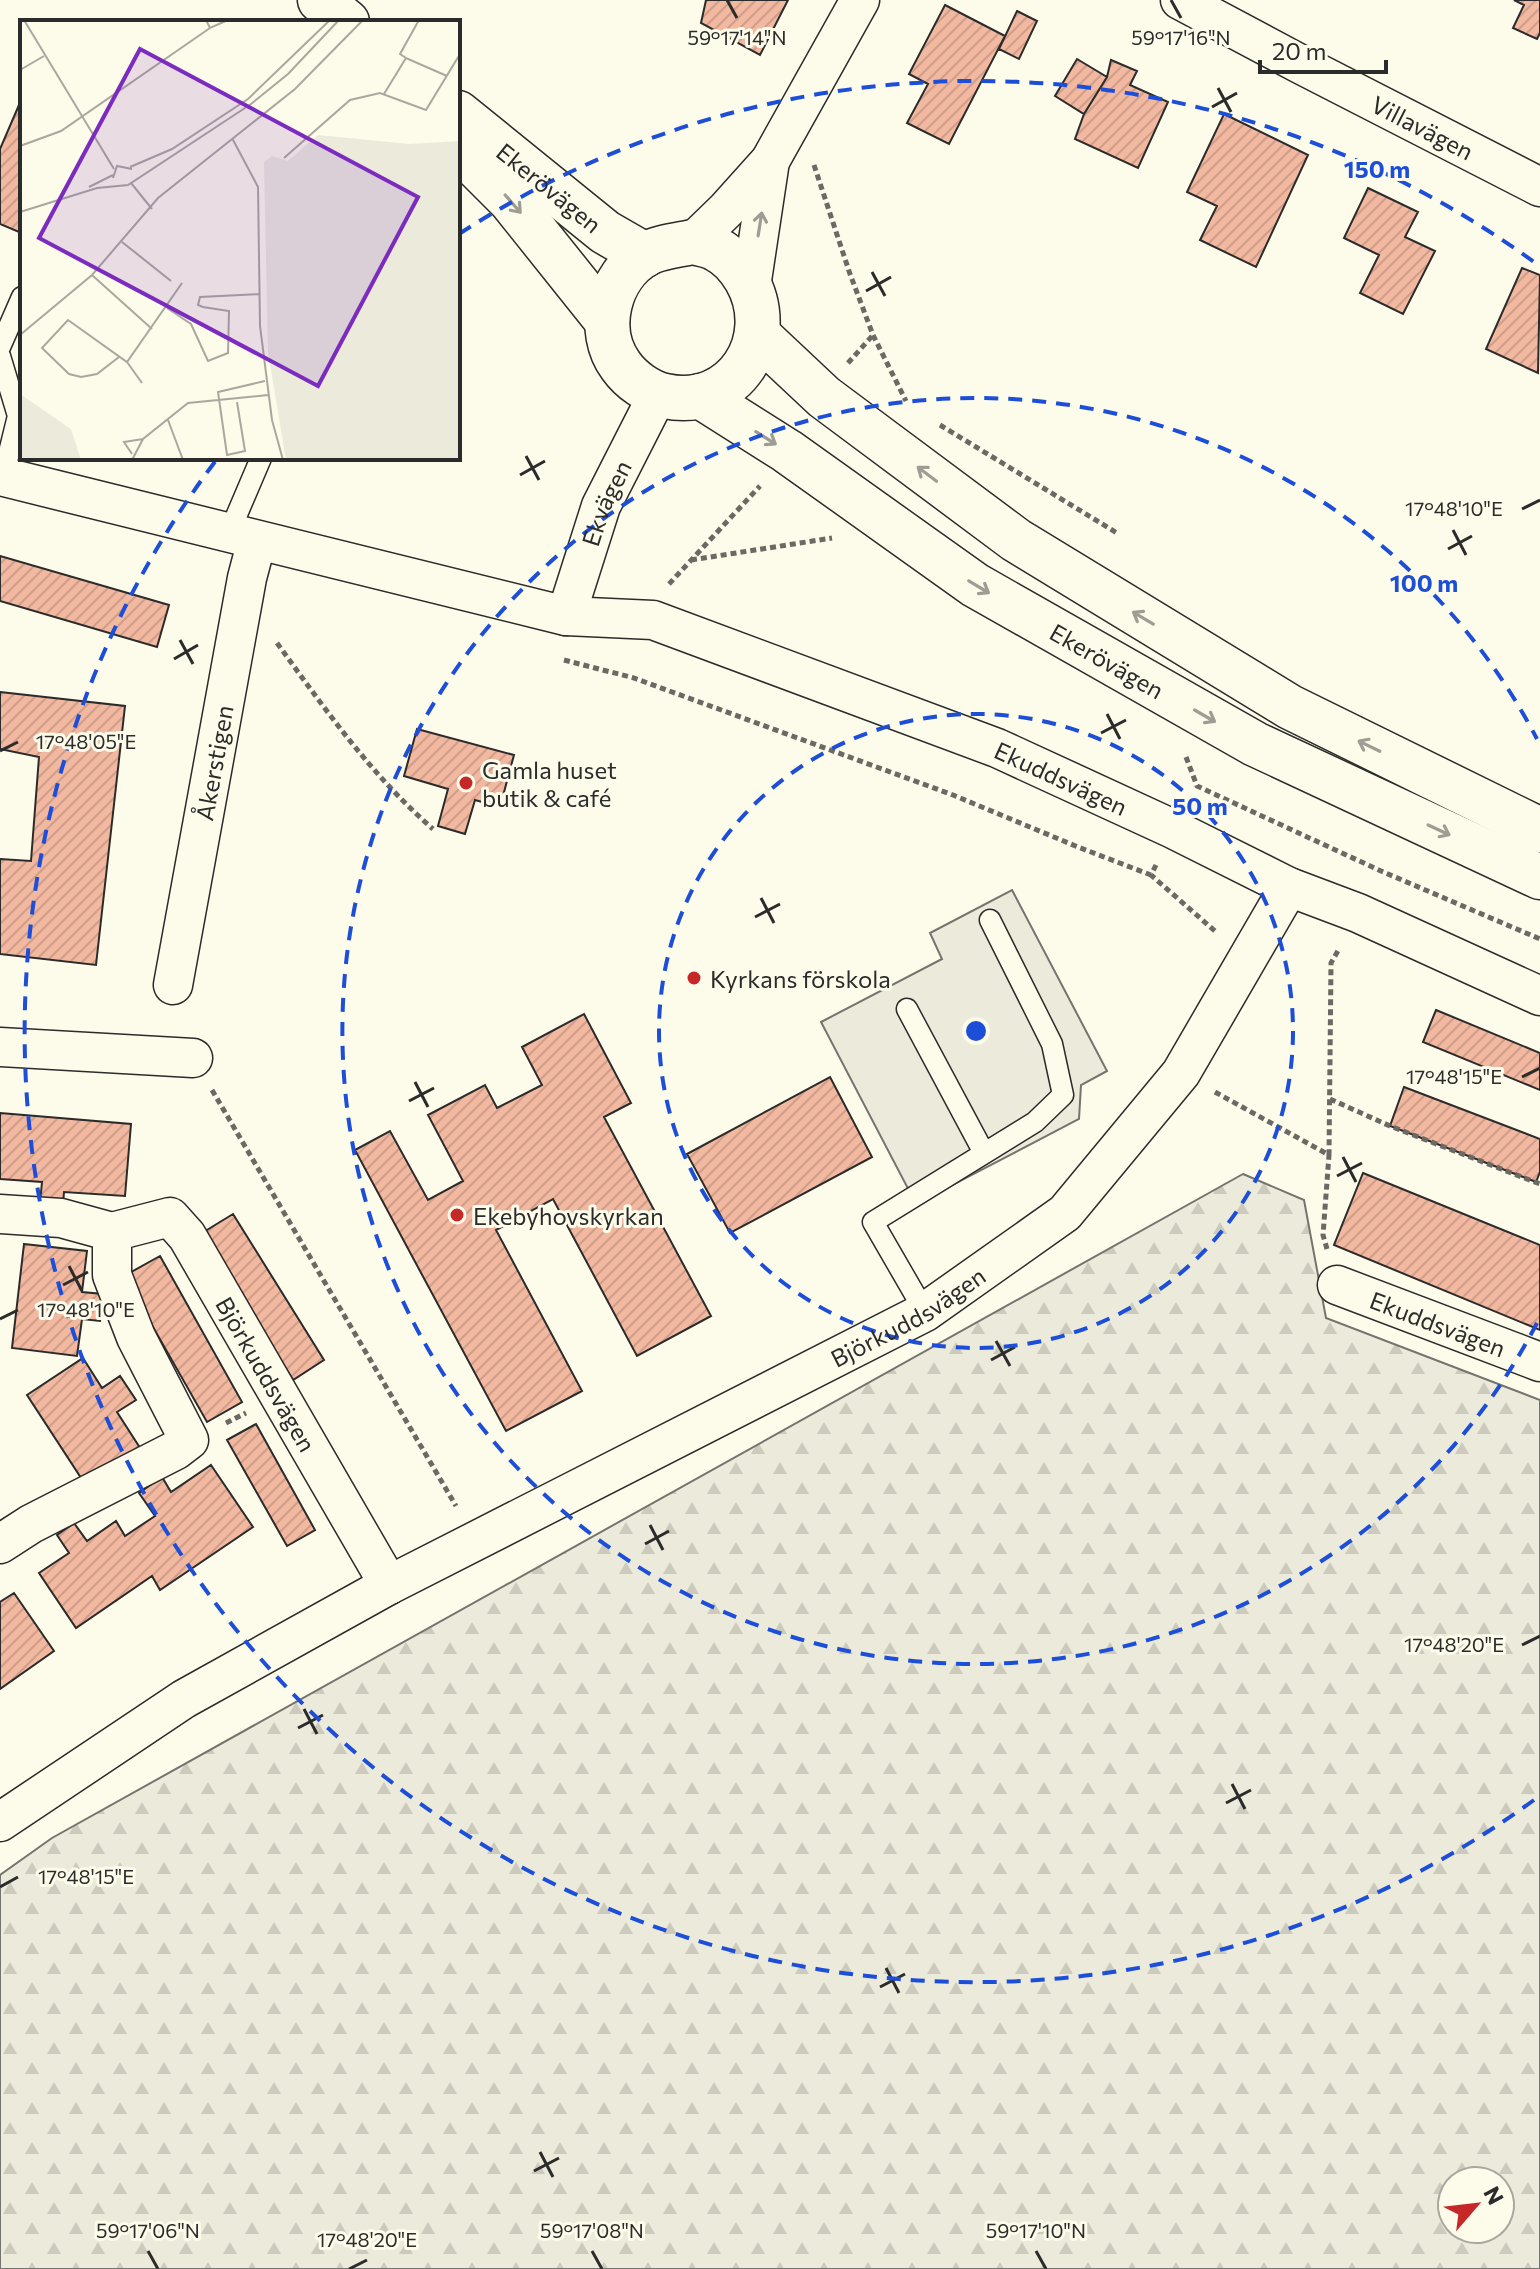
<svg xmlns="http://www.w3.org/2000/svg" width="1540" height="2269" font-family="Commissioner,sans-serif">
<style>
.forest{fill:url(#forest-firs);stroke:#74746e;stroke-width:2;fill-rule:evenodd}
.parking{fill:#eceadb;stroke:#74746e;stroke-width:2}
.building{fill:url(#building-hatch);stroke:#2b2b2b;stroke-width:2}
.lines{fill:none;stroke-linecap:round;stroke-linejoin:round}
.service-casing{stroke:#2b2b2b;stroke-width:23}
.minor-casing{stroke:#2b2b2b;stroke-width:41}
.secondary-casing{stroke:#2b2b2b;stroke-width:47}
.path{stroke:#6a6964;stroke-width:5;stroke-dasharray:6 4;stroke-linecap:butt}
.service{stroke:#fdfbea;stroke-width:20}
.minor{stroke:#fdfbea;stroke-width:38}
.secondary{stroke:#fdfbea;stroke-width:44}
.oneway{stroke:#9e9d94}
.ticks{fill:none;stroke:#2b2b2b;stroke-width:3}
.ring{fill:none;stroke:#1d4ed8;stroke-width:4;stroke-dasharray:14 10}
.poi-dot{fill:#c62828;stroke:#fdfbea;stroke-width:3}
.labels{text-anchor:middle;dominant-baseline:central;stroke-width:6;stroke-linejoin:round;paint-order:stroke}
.street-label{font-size:24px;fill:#2b2b2b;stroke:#fdfbea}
.poi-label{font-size:24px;fill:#2b2b2b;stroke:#fdfbea;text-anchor:start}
.inset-road{fill:none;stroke:#a9a89e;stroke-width:2}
.view{fill:#7b2cbf;fill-opacity:0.15;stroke:#7b2cbf;stroke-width:4}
.inset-edge{fill:none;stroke:#2b2b2b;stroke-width:4}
.ticks-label{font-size:20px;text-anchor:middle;fill:#2b2b2b;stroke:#fdfbea;stroke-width:6;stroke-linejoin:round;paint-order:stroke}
.centre{fill:#1d4ed8;stroke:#fdfbea;stroke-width:4}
.ring-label{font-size:24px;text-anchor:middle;font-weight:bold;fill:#1d4ed8;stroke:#fdfbea;stroke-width:6;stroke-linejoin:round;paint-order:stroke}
</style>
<defs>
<pattern id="forest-firs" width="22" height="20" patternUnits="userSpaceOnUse" patternTransform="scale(2)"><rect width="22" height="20" fill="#ecebdb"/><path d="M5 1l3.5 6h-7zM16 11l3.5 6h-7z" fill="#cbcabc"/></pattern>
<pattern id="building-hatch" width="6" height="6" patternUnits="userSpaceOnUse" patternTransform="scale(2)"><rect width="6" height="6" fill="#f2b8a0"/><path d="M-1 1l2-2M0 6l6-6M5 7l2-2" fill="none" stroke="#d09e8a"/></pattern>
</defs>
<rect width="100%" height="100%" fill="#fdfbea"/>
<path class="forest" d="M1243,1174L1304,1200L1326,1318L1540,1400V2269H0V1875L52,1838ZM1452,2181H1500V2229H1452Z"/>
<path class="parking" d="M1012,890L1107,1071L1081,1085L1079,1119L916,1204L821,1022L942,959L930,933Z"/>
<path class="building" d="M706,0H788L760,55L701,23Z
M1514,0H1540V33L1537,39L1513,28L1524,5Z
M945,5L1005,36L949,144L907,123L928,84L909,74Z
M1017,11L1037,21L1019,59L999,49Z
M1077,59L1107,77L1084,114L1055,96Z
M1111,60L1137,71L1130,85L1168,102L1138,168L1075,139L1084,114L1107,77Z
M22,98V226L19,232L0,224V149Z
M1224,114L1308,155L1256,267L1200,240L1217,206L1187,192Z
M1368,188L1418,212L1405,237L1435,251L1403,314L1360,293L1379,255L1344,238Z
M1522,268L1540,275L1538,373L1486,349Z
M0,556L169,605L157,647L0,601Z
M0,692L125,706L96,965L0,954V859L31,861L39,757L0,749Z
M417,729L514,755L500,807L475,800L465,834L438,826L448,789L404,776Z
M1436,1010L1540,1053V1090L1423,1042Z
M584,1014L631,1103L604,1117L711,1316L637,1356L553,1199L496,1230L582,1391L506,1431L355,1150L390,1131L428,1200L463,1181L428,1115L485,1085L497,1108L542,1085L522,1047Z
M830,1077L872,1157L730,1233L687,1154Z
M1404,1087L1540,1139V1172L1536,1182L1390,1126Z
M0,1113L131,1124L125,1196L64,1192L63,1205L40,1203L42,1182L0,1179Z
M1363,1173L1540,1245V1330L1334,1245Z
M233,1214L324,1360L293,1380L202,1233Z
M24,1244L87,1251L82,1292L103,1294L100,1321L82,1319L77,1356L12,1348Z
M160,1256L242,1402L207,1422L124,1276Z
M83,1358L102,1388L120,1376L136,1400L117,1412L142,1451L87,1487L27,1395Z
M256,1424L315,1530L287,1546L227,1440Z
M211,1465L253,1527L160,1590L152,1576L76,1628L39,1573L69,1553L57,1535L74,1523L87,1541L116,1521L125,1536L155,1516L139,1493L162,1477L171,1492Z
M14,1593L54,1651L0,1689V1602Z"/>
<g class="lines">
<g class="service-casing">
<path id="service" d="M0,347L22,297
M0,356L18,416L3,477
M229,533L261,458
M907,1009L984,1153
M925,1312L873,1222L1035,1122L1063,1095L1052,1044L990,920"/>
</g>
<g class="minor-casing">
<g id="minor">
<path id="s1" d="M1180,0L1300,64L1540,187"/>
<path d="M693,242L726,210L770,161L860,0"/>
<path d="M751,287L770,161"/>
<path id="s2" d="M0,476L566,616L653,620L997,748L1173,829L1289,887L1358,913L1540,996"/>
<path id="s3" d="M566,616L601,506L658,394"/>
<path id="s4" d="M173,985L247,578L257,540"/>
<path d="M0,1047L193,1058"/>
<path d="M0,1214L61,1218L112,1232"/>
<path id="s5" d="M1337,1285L1540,1362"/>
<path id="s6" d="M0,1544L31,1524L176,1450L189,1440L136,1337L112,1275V1232L170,1217L187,1236L389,1585"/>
<path id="s7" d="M0,1822L184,1699L389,1585L925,1312L1065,1213L1181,1073L1289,887"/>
</g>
</g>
<g class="secondary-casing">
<g id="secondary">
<path d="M320,0L347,22"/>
<path id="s8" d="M458,113L605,232L645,255"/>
<path d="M458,148L511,201L607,321"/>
<path d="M693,242C700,244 709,245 716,249C728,255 739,267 746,279C780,338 735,411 665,396C648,392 631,380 621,366C595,331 608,276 646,254C659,247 678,245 693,242Z"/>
<path d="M757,334L824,397L1016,540L1290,707L1540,830"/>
<path id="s9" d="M700,396L787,451L975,585L1255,744L1540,877"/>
</g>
</g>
<path class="path" d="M814,165L850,274L873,335L906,401
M848,363L873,335
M940,425L1117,533
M691,560L832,538
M669,584L760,486
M277,643C325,709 371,775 433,829
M564,660L634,678L953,795L1078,847L1151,875
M1186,757L1197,786L1381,871L1540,939
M1156,865L1151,875L1216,932
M212,1090L456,1506
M1215,1092L1329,1155L1331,963L1339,949
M1330,1099L1390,1126L1540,1184
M1327,1249L1323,1235L1329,1155
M226,1423L246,1413"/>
<use href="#service" class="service"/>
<use href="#minor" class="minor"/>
<use href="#secondary" class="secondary"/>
</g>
<defs><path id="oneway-shaft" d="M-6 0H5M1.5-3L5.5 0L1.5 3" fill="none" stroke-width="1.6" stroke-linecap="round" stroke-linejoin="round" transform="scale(2)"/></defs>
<g class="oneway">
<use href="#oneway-shaft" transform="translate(513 204) rotate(49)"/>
<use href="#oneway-shaft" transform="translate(760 224) rotate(-81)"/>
<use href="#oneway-shaft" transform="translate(766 438) rotate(32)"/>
<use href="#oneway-shaft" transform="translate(927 474) rotate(-143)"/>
<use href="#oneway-shaft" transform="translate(979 587) rotate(31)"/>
<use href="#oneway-shaft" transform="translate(1143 618) rotate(-149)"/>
<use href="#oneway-shaft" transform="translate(1205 716) rotate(30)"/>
<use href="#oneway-shaft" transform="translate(1369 746) rotate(-154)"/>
<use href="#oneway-shaft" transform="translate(1439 830) rotate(25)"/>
</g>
<path class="ticks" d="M727,0L737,18M1171,0L1181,18M1218,88L1231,112M1212,107L1237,93M872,272L885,296M866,291L891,277M526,456L539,480M520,475L545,461M1522,509L1540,500M1453,530L1466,555M1448,549L1472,536M180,640L193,664M174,659L198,645M1107,714L1120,739M1101,733L1126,720M0,751L18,742M761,898L774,923M755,917L780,904M1522,1077L1540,1068M415,1082L428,1107M409,1101L434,1088M1343,1157L1356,1182M1337,1176L1362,1163M69,1266L82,1291M63,1285L88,1272M0,1319L18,1310M996,1341L1010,1366M991,1360L1015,1347M650,1525L663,1550M645,1544L669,1531M1522,1645L1540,1636M304,1709L317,1734M298,1728L323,1715M1232,1784L1245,1809M1226,1803L1251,1790M0,1887L18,1877M886,1968L899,1993M880,1987L905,1974M540,2152L553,2177M534,2171L559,2158M148,2251L158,2269M592,2251L602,2269M1036,2251L1046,2269M349,2269L367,2260"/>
<g class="ring">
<circle cx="976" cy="1031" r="317"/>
<path d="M1537 1323A633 633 0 1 1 1537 739"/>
<path d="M1534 1800A950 950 0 0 1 217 459M459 234A950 950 0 0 1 1534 262"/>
</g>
<g class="poi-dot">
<circle cx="466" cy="783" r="8"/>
<circle cx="694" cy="978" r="8"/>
<circle cx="457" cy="1215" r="8"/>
</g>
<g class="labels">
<g class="street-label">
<text stroke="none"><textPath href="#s1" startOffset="274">Villavägen</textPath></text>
<text stroke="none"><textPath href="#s8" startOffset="118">Ekerövägen</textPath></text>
<text stroke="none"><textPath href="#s3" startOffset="120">Ekvägen</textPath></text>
<text stroke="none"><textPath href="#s9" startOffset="486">Ekerövägen</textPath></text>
<text stroke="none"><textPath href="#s4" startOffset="226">Åkerstigen</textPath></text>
<text stroke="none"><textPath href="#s2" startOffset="1108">Ekuddsvägen</textPath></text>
<text stroke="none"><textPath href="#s7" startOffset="1040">Björkuddsvägen</textPath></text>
<text stroke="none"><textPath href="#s5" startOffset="108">Ekuddsvägen</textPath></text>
<text stroke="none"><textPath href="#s6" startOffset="686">Björkuddsvägen</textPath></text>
</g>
<g class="poi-label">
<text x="482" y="769">Gamla huset<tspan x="482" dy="28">butik &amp; café</tspan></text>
<text x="710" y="978">Kyrkans förskola</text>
<text x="473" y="1215">Ekebyhovskyrkan</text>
</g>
</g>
<g transform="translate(20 20)">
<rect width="440" height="440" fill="#fdfbea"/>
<path d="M298,115L390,124L440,121V440H266L248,332L244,142L252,136L268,141ZM0,374L51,409L61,440H0Z" fill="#ecebdb"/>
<path class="inset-road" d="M4,0L94,149M186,0L190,8L208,0M386,38L380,34L399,0M0,50L24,36M364,74L386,38L427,56M212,118L238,167L240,306L252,400L263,440M0,126L41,111L190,8M264,138L330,80L360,73L406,90L440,34M110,147L152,129L228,79L310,0M93,158L97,146L112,149M111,163L132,189M69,167L93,155M0,192L77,168L108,165L231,84L268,54L319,0M102,222L151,261M72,255L132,309M147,288L171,304L188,341L208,333L209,291L183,287L178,285L180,277L239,274M0,315L72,255L138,178L275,69L343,0M99,337L77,354L61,357L49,354L22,328L48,300L107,342L162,263M107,342L122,363M217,382L225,431L207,435L198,372L245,361M148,400L163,440M112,434L104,422L123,419M112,440L123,419L168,383L248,375"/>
<path class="view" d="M120,29L398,177L298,366L19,218Z"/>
<rect width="440" height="440" class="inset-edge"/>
</g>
<g class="ticks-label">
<text x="737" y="45">59°17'14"N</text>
<text x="1181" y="45">59°17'16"N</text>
<text x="1454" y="516">17°48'10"E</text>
<text x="86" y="749">17°48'05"E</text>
<text x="1454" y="1084">17°48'15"E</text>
<text x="86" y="1317">17°48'10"E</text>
<text x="1454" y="1652">17°48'20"E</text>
<text x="86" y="1884">17°48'15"E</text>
<text x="148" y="2238">59°17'06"N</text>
<text x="592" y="2238">59°17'08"N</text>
<text x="1036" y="2238">59°17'10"N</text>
<text x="367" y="2247">17°48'20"E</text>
</g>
<circle cx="976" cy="1031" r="12" class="centre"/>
<g class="ring-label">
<text x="1377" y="178">150 m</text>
<text x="1424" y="592">100 m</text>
<text x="1200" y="815">50 m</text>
</g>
<g transform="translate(1476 2205) rotate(62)"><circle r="38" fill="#fdfbea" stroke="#a9a89e" stroke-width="2"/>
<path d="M0-6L14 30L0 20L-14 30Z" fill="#c62828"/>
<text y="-12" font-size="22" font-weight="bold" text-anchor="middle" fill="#2b2b2b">N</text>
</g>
<path d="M1260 60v12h126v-12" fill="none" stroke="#2b2b2b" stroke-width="4"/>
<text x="1272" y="60" font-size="24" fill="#2b2b2b" stroke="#fdfbea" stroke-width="6" paint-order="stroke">20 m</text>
</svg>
